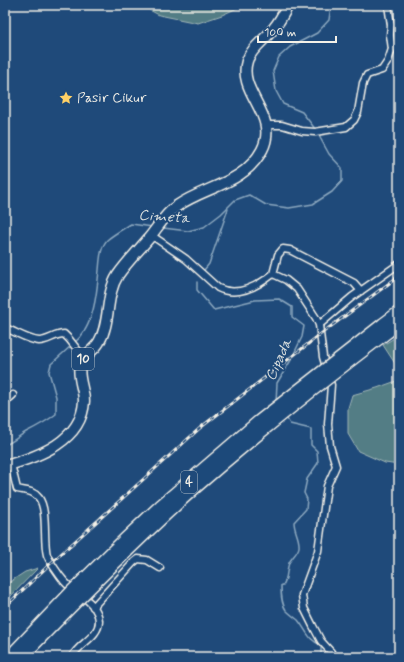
<svg xmlns="http://www.w3.org/2000/svg" width="404" height="662" font-family="Mynerve,sans-serif">
<style>
.green{fill:#527d85;stroke:#a3b7b6}
.lines{fill:none;stroke-linecap:round;stroke-linejoin:round}
.stream{stroke:#8ca8bf;stroke-width:1.5}
.minor-casing{stroke:#f4f1e8;stroke-width:9}
.trunk-casing{stroke:#f4f1e8;stroke-width:13}
.motorway-casing{stroke:#f4f1e8;stroke-width:14}
.minor{stroke:#1f4a7a;stroke-width:6}
.trunk{stroke:#1f4a7a;stroke-width:10}
.motorway{stroke:#1f4a7a;stroke-width:11}
.rail-casing{stroke:#f4f1e8;stroke-width:3}
.rail{stroke:#1f4a7a;stroke-width:1.5;stroke-dasharray:4.5;stroke-linecap:butt}
.motorway-bridge-casing{stroke:#f4f1e8;stroke-width:14;stroke-linecap:butt}
.motorway-bridge{stroke:#1f4a7a;stroke-width:11}
.labels{text-anchor:middle;dominant-baseline:central;stroke-width:4;stroke-linejoin:round;paint-order:stroke}
.shield{fill:#1f4a7a;stroke:#b4bfc7;stroke-width:1}
.shield-label{font-size:13px;font-weight:bold;fill:#f4f1e8}
.poi-label{font-size:14px;fill:#f4f1e8;stroke:#1f4a7a;text-anchor:start}
.water-label{font-size:15px;font-style:italic;fill:#dadfde;stroke:#1f4a7a}
</style>
<rect width="100%" height="100%" fill="#1f4a7a"/>
<filter id="ink" filterUnits="userSpaceOnUse"><feTurbulence type="fractalNoise" baseFrequency=".025" numOctaves="2"/><feDisplacementMap in="SourceGraphic" scale="8" xChannelSelector="R" yChannelSelector="G"/><feConvolveMatrix kernelMatrix="1 2 1 2 8 2 1 2 1" color-interpolation-filters="sRGB"/></filter>
<g filter="url(#ink)">
<path class="green" d="M140,5H244L222,15L198,23L159,15Z
M399,335V373L396,365L383,345Z
M399,380V465L385,463L358,451L348,434V408L352,395L377,388Z
M38,568L5,602V585L25,572Z"/>
<g class="lines">
<path class="stream" d="M316,130L302,112L283,104L276,91L273,71L279,57L290,47L317,33L329,20L331,5
M163,228L188,231L204,227L221,214L235,200L249,195L266,205L289,208L313,204L332,192L342,181V168L329,154L318,134
M204,270L209,264L228,209
M197,282V290L214,310L255,300L279,299L292,307V317L304,326L302,337L291,360L277,383L276,402
M75,342C94,327 97,292 99,270C100,260 100,248 107,240C114,234 123,229 131,224L153,227
M286,417L290,424L311,429V445L317,451L318,463L307,479L304,493L307,499L306,509L294,522C294,531 300,538 299,547C298,553 291,558 289,563C286,571 288,578 283,585H281C281,593 281,603 286,610C289,613 294,617 298,620C307,631 307,639 321,645V657
M5,445C13,442 19,436 26,432C38,426 46,422 56,414V397L49,372L51,364L72,345"/>
<g class="minor-casing">
<path id="minor" d="M266,125H282L302,131L315,132L346,127L354,120L358,112L363,83L367,75L382,70L388,61L392,49L390,35L391,25L388,5
M151,235L186,259L218,288C237,297 258,286 273,274L286,280L297,289L316,318L319,325L323,357L331,385L328,424L330,446L336,466L327,486L318,551L302,595L304,608L313,626L321,641L331,652L332,657
M273,274L278,255L283,249L290,250L354,283L361,291
M319,325L352,297L399,264
M5,328C16,332 28,340 39,341C48,341 55,334 64,334L69,339L84,358
M5,402L13,395
M11,464L17,489C25,491 33,490 39,498C48,510 43,541 47,555C50,562 59,575 64,581C75,594 98,601 99,621C99,637 78,644 72,657
M93,607L133,563L138,559L147,560L160,568"/>
</g>
<g class="trunk-casing">
<path id="trunk" d="M5,466C38,457 82,441 84,401C84,389 77,377 80,365C83,355 94,351 99,342C111,322 105,295 118,275C127,262 139,250 149,238C158,227 165,214 177,206C206,186 244,184 262,150C280,115 237,93 247,61C251,48 266,39 274,28C280,21 284,13 288,5"/>
</g>
<g class="motorway-casing">
<path id="motorway" d="M383,324L399,312
M389,331L399,323"/>
</g>
<use href="#minor" class="minor"/>
<use href="#trunk" class="trunk"/>
<use href="#motorway" class="motorway"/>
<g class="rail-casing">
<path id="rail" d="M5,607L52,562L200,428L326,330L399,276"/>
</g>
<use href="#rail" class="rail"/>
<g class="motorway-bridge-casing">
<path id="motorway-bridge" d="M9,657L71,592L125,539L160,506L259,421L383,324
M22,657C78,599 135,541 196,487C258,433 323,381 389,331"/>
</g>
<use href="#motorway-bridge" class="motorway-bridge"/>
</g>
</g>
<defs>
<g id="sight-bare" transform="scale(1.08)"><path d="M0-6L1.8-2.2L6-1.7L2.9 1.2L3.7 5.4L0 3.3L-3.7 5.4L-2.9 1.2L-6-1.7L-1.8-2.2Z" fill="#ffd166" stroke="#1f4a7a" stroke-width="2.5" paint-order="stroke"/></g>
</defs>
<g fill-rule="evenodd">
<use href="#sight-bare" x="66" y="98"/>
</g>
<g class="labels">
<g class="shield">
<rect x="72" y="348" width="22" height="22" rx="3"/>
<rect x="181" y="471" width="16" height="22" rx="3"/>
</g>
<g class="shield-label">
<text x="83" y="359">10</text>
<text x="189" y="482">4</text>
</g>
<g class="poi-label">
<text x="77" y="98">Pasir Cikur</text>
</g>
<g class="water-label">
<text transform="translate(164 217) rotate(4)">Cimeta</text>
<text transform="translate(279 360) rotate(-66)">Cipada</text>
</g>
</g>
<rect width="404" height="662" fill="none" stroke="#1f4a7a" stroke-width="20"/>
<rect x="10" y="10" width="384" height="642" fill="none" stroke="#f4f1e8" stroke-width="1.5" filter="url(#ink)"/>
<path d="M258 36v6h78v-6" fill="none" stroke="#f4f1e8" stroke-width="2"/>
<text x="264" y="36" font-size="12" fill="#f4f1e8" stroke="#1f4a7a" stroke-width="3" paint-order="stroke">100 m</text>
</svg>
